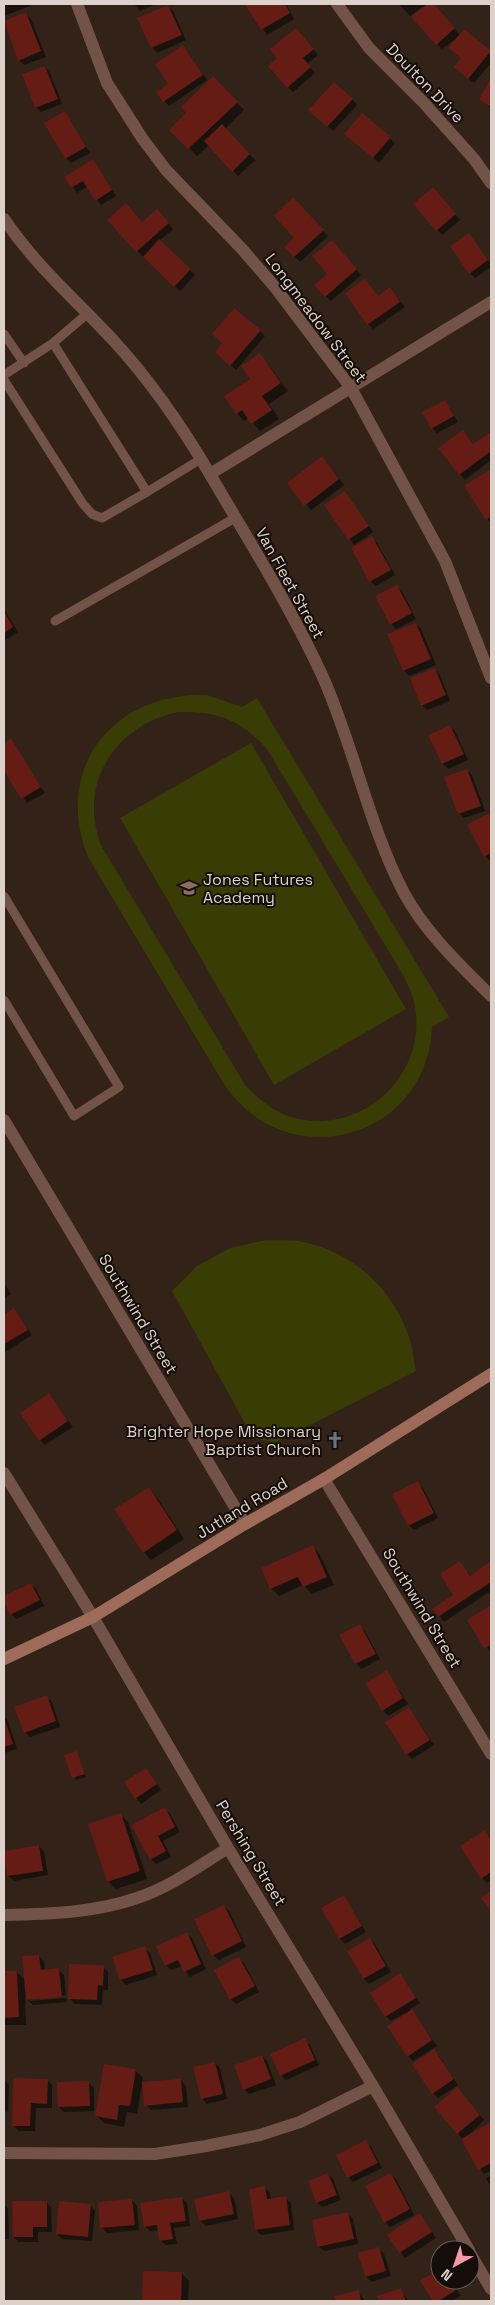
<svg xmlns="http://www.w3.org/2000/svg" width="495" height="2305" font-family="'Space Grotesk',sans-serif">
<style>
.green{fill:#393c04;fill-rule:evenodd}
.shadow{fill:#0007}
.building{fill:#641c15}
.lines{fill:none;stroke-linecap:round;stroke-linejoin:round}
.lane{stroke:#735348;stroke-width:9}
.street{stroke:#735348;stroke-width:12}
.secondary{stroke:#9e6b5b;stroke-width:12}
.labels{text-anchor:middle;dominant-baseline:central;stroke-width:4;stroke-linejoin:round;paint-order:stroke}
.street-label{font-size:16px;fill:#dcd1cb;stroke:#150d09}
.poi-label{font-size:16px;fill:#dcd1cb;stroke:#150d09;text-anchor:start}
</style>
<rect width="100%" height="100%" fill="#322218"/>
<path class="green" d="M192,695H207L242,707L257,698L449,1017L432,1027C427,1142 283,1178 222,1081L88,857C55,774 105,701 192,695ZM179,712C218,711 241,720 267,749L403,975C408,985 413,995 415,1007C427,1079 357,1139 288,1116C271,1110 257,1098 245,1085L102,847C76,784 116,724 179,712Z
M251,743L406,1009L274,1085L120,818Z
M266,1240C278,1241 292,1239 304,1242C353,1253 391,1287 408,1334C413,1345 413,1359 416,1371L275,1443L253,1438L172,1291L197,1266L230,1248Z"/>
<path class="shadow" d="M4,4H35L4,16Z
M134,4H156L140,11Z
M247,4H286L294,19L267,35Z
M399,4H433L460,35L464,30L491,53V63L474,83L460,72L462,59L459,36L442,49L437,44L422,7L410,16Z
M168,6L173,11L186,40L157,53L152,47Z
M26,14L31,19L46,57L24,65L19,60L4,22Z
M301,35L318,55L307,64L315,73L293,92L288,87Z
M183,47L207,80L169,106L164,101Z
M45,67L50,73L62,104L41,112L36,107Z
M213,78L244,110L225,129L255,160L238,176L209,145L197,156L171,130L188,113Z
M491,80V108L481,100Z
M352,99L357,105L333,131L315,115Z
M64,112L90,153L71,163L66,158Z
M362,115L395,143L379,163L351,139Z
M93,161L116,196L101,205L87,187L77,193L66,177Z
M438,194L460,220L442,235L437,230Z
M293,199L328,236L300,262L286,247L296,238Z
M162,216L173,229L159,241L195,275L180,291L137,251L143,223Z
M469,234L491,264V267L475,278L470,273Z
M337,246L361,275L331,301L326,296L329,274Z
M365,281L378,297L390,289L405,307L373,329L368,324Z
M260,331L265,336L236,370L221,357L224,343Z
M260,354L288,391L269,404L279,419L260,431L249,418L244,421L237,413Z
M445,401L458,422L437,433L432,428Z
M489,434L491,437V460L465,480L460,474L468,437L474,445Z
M327,463L344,485L311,510L289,483Z
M491,471V524L466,486Z
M345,492L373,532L354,545L326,505Z
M372,538L377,543L395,575L376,586L370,581Z
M396,586L402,591L416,619L396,629L391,624Z
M4,609L18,632L4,641Z
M416,624L421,629L436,665L409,676L404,671L389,635Z
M435,669L440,675L450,701L427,710L422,705Z
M450,726L455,731L468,760L449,769L443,764L430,735Z
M11,740L45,793L27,803L4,769V744Z
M467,770L472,775L485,811L464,818L459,813Z
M489,815L491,817L490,861L485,856Z
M4,1283L11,1294L4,1298Z
M14,1310L32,1335L4,1353V1316Z
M49,1395L73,1427L45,1445L40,1440Z
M417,1483L423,1488L438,1518L414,1530L409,1525Z
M149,1488L156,1496L184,1539L151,1560L144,1552Z
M313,1547L320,1555L334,1585L312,1594L303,1585L279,1596L271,1588Z
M460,1563L471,1576L491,1563V1591L444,1622L434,1609L455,1595Z
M31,1584L36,1589L44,1606L16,1619L11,1614L4,1598Z
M491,1607V1653L469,1620Z
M360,1626L365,1631L380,1659L361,1669L356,1663Z
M387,1672L408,1704L388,1716L383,1710Z
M46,1697L52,1702L60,1727L30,1737L25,1732Z
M409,1708L434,1745L412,1759L407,1754Z
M4,1717L8,1721L17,1749L4,1753Z
M77,1752L86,1777L76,1780L66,1756Z
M145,1769L161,1790L141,1804L125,1783Z
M165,1809L170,1814L180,1832L163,1841L171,1857L156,1864L151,1859Z
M120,1814L128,1822L147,1879L116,1889L108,1881Z
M485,1832L491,1838V1880L487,1883L482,1878Z
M39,1846L44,1852L48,1875L14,1881L8,1876Z
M344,1896L366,1932L345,1944L340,1939Z
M224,1906L229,1911L246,1947L219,1960L213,1955Z
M186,1933L192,1938L206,1969L190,1977L182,1966L171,1970L166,1965Z
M370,1939L375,1944L391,1972L369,1984L364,1979L348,1951Z
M144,1948L150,1953L157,1975L126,1985L121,1980Z
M39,1956L44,1961L45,1971L59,1970L64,1975L66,1995L30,1999V2001L66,1998L67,2002L33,2005L25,1997L26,2025H4V1972H17L26,1981Z
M238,1958L244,1963L259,1992L236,2004L231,1999Z
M103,1967L108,1972V1990H103L102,2005L75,2004L70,1999Z
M400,1975L420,2003L410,2009L437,2046L413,2061L408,2056L406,2015L405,2013L391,2021L386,2016Z
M304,2040L310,2045L319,2065L286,2080L281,2075Z
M262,2056L267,2061L276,2085L249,2094L244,2089Z
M439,2056L458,2085L438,2098L433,2093Z
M215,2063L220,2068L227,2099L207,2104L202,2099Z
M135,2070L143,2078L137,2114L127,2112L124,2127L104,2123L97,2116Z
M4,2080L9,2085L8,2112L4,2111Z
M47,2080L52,2085V2108H36L35,2131H19L13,2125Z
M181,2080L186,2086L188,2107L151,2110L146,2105Z
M89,2083L94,2088V2111L64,2112L59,2107Z
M462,2094L484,2120L468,2136L491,2123V2171L484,2174L458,2133Z
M366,2142L371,2147L382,2168L353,2182L348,2177Z
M328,2174L333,2179L341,2200L322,2207L317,2202Z
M391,2174L396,2179L414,2215L390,2227L385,2222Z
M491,2175V2186L486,2179Z
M265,2188L270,2193L271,2199L285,2198L291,2203L294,2230L261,2235L256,2230Z
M229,2193L234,2198L238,2219L206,2226L200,2221Z
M181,2198L187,2203L190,2226L174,2228L177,2244L166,2245L160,2240L159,2230L150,2231L145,2226Z
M132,2200L137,2206L139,2230L107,2233L102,2227Z
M46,2202L51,2207L52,2232H38V2242H19L14,2237Z
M4,2204L8,2209L9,2239H4Z
M90,2205L95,2211L92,2241L62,2239L57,2234Z
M348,2214L353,2219L358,2244L324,2251L318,2246Z
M420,2215L436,2238L405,2258L389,2235Z
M379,2249L384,2254L391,2276L371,2282L366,2276Z
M440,2270V2280H450L461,2296L452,2301H435L422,2282Z
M144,2272L181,2273L189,2281L188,2301H143Z
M401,2290L408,2301H380L379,2297Z
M358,2292L365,2301H337L336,2297Z"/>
<path class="building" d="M245,4H285L290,13L261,30Z
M427,4H434L455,28L436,45L411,17Z
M168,5L182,35L151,48L137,18Z
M26,12L41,51L18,61L4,21Z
M296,28L314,49L303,58L311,67L287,88L268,66L277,58L270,49Z
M464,29L491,51L468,79L454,67L461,58L448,48Z
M183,45L203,75L163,102L156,92L168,84L155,64Z
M45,66L58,99L35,108L22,74Z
M213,76L238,102L188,149L169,130L186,113L181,107Z
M491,77V107L479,100Z
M334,82L353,99L327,127L308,110Z
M65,111L86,147L65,159L44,123Z
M362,113L391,137L373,158L344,134Z
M222,124L250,154L232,172L204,141Z
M93,159L112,190L95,201L83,181L71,188L64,177Z
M433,187L456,214L436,231L413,204Z
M293,197L324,230L294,257L284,247L294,238L274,216Z
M126,203L142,222L157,209L169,223L136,252L107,220Z
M469,233L488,260L469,274L450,246Z
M159,239L191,269L174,287L143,257Z
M332,240L357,269L325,297L314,285L327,274L312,256Z
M365,279L378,296L390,287L400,302L367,325L345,293Z
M234,308L261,330L230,366L215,352L222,343L212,334Z
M260,353L281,383L262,396L272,410L251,424L242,410L236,414L224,396L250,379L241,366Z
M445,400L454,416L431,429L422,412Z
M463,430L473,444L489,433L491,436V451L459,475L438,448Z
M322,456L339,479L304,506L287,483Z
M491,469V517L486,520L464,486Z
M345,491L369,526L348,540L324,505Z
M372,536L391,570L369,582L351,548Z
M397,585L412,613L390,625L375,596Z
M4,611L13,627L4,633Z
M416,623L431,659L403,671L387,634Z
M435,668L446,695L421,706L410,678Z
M450,725L464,754L442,764L428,735Z
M11,738L41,787L21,799L4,771V743Z
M467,769L481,806L458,814L444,777Z
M489,813L491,817V853L484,857L467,825Z
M14,1308L28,1330L4,1344V1315Z
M49,1393L68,1421L39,1441L20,1413Z
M418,1481L434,1513L408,1526L392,1494Z
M149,1487L177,1530L143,1553L114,1509Z
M313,1545L327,1577L303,1587L298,1577L270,1589L261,1568Z
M460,1561L470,1576L491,1561V1582L438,1617L432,1609L453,1595L440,1574Z
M31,1583L40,1600L10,1615L4,1602V1596Z
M491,1605V1645L484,1649L467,1620Z
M360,1624L376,1654L355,1664L339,1635Z
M387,1670L403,1698L382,1711L365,1683Z
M47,1695L56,1721L24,1733L14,1707Z
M409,1707L430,1740L406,1755L385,1722Z
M4,1717L13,1744L4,1747Z
M77,1751L85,1774L72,1778L64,1755Z
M146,1768L157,1784L135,1799L124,1782Z
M165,1807L175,1827L158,1836L166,1851L150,1860L131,1825Z
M121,1813L140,1871L107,1882L88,1824Z
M485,1830L491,1840V1872L481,1879L460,1846Z
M39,1845L43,1871L7,1876L4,1851Z
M491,1890V1911L481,1898Z
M344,1895L362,1926L339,1939L321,1908Z
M224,1905L242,1941L212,1956L194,1919Z
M187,1932L201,1964L184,1972L178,1960L165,1966L156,1946Z
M370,1938L386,1966L363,1979L347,1951Z
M145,1946L153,1970L120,1980L112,1957Z
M39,1955L41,1970L59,1968L62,1997L26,2000L22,1956Z
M239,1957L255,1986L230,2000L214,1970Z
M69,1964L104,1965L103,1986L98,1985L97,2000L68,1999Z
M4,1971H17L19,2017L4,2018Z
M400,1973L416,1998L385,2017L370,1993Z
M412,2009L432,2040L407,2057L387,2026Z
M305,2038L315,2060L280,2076L270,2054Z
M434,2049L454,2079L432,2094L412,2064Z
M262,2055L271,2079L243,2090L234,2065Z
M215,2062L223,2094L201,2099L193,2067Z
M104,2064L136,2069L130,2106L119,2105L117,2120L95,2116Z
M13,2078L48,2079L47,2104L31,2103L30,2126H12Z
M181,2079L183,2102L144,2106L142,2082Z
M89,2081L90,2106L58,2107L57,2082Z
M457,2087L480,2115L457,2134L434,2107Z
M491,2122V2163L478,2170L461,2139Z
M366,2140L378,2163L347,2178L336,2155Z
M328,2173L337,2195L316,2203L308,2181Z
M391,2173L410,2209L384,2223L365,2186Z
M265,2186L267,2199L286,2196L290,2225L255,2230L249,2189Z
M229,2191L234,2214L199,2221L194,2199Z
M182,2197L186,2221L170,2223L173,2239L159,2241L157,2225L144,2227L140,2203Z
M132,2199L135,2225L100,2228L98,2202Z
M12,2201H47V2227H33V2237H13Z
M59,2201L91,2204L88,2237L56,2234Z
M348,2212L354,2239L317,2247L312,2220Z
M420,2213L432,2232L399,2253L387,2235Z
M379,2247L386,2271L365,2277L358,2253Z
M440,2268V2280H450L456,2290L439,2301H433L420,2281Z
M143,2271L182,2272L181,2301H142Z
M401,2288L406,2301H379L377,2296Z
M359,2290L361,2301H336L334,2296Z"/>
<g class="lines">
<path class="lane" d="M4,334L24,363
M4,375L53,343L87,314
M4,380L83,504L92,514L102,518L147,492L53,343
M147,492L201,459
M55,621L235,518
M4,896L119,1087L74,1116L4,1000"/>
<path class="street" d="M77,4L107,83L142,138L166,170L242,249L274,286L351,388L445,561L491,678
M337,4L369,48L423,102L474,159L491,183
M4,219C36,266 75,299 113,340C150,380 183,428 211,476C249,541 290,606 322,675C354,746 368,824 404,893C425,932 460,965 491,996
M210,474L491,302
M4,1120L245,1524
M4,1473L93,1617L228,1848L373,2086L469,2250
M324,1479L491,1754
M4,1915C49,1914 94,1913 137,1898C170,1887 199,1866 228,1848
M4,2153L155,2154L206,2146L260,2135L300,2122L373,2086
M470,2253L491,2289"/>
<path class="secondary" d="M4,1659L93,1617L245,1524L324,1479L491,1374"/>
</g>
<defs>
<g id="school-bare" transform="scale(1.35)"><path d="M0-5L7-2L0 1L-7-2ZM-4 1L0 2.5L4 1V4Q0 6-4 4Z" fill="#8d6e63" stroke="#150d09" stroke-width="2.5" paint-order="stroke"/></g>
<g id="church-bare" transform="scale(1.35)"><path d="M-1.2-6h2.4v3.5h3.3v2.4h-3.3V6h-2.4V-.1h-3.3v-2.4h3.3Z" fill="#6b7280" stroke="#150d09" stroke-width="2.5" paint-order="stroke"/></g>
</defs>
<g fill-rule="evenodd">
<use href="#school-bare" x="189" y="888"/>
<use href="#church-bare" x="335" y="1440"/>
</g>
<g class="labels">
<g class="street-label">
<text transform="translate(425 83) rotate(46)">Doulton Drive</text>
<text transform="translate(316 318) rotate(53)">Longmeadow Street</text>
<text transform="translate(290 583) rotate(61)">Van Fleet Street</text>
<text transform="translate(138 1314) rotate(59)">Southwind Street</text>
<text transform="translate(242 1508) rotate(-31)">Jutland Road</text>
<text transform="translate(422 1608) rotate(59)">Southwind Street</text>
<text transform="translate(251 1853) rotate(59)">Pershing Street</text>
</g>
<g class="poi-label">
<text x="203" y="879">Jones Futures<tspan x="203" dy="18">Academy</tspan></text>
<text x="321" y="1431" text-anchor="end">Brighter Hope Missionary<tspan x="321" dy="18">Baptist Church</tspan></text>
</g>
</g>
<rect width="495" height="2305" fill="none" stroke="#dcd1cb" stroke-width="10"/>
<g transform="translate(455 2265) rotate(220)"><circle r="24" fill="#150d09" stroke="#655b57"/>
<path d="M0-4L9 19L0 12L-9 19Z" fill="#f39aaa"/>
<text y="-8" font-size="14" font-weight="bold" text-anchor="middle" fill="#dcd1cb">N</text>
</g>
</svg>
